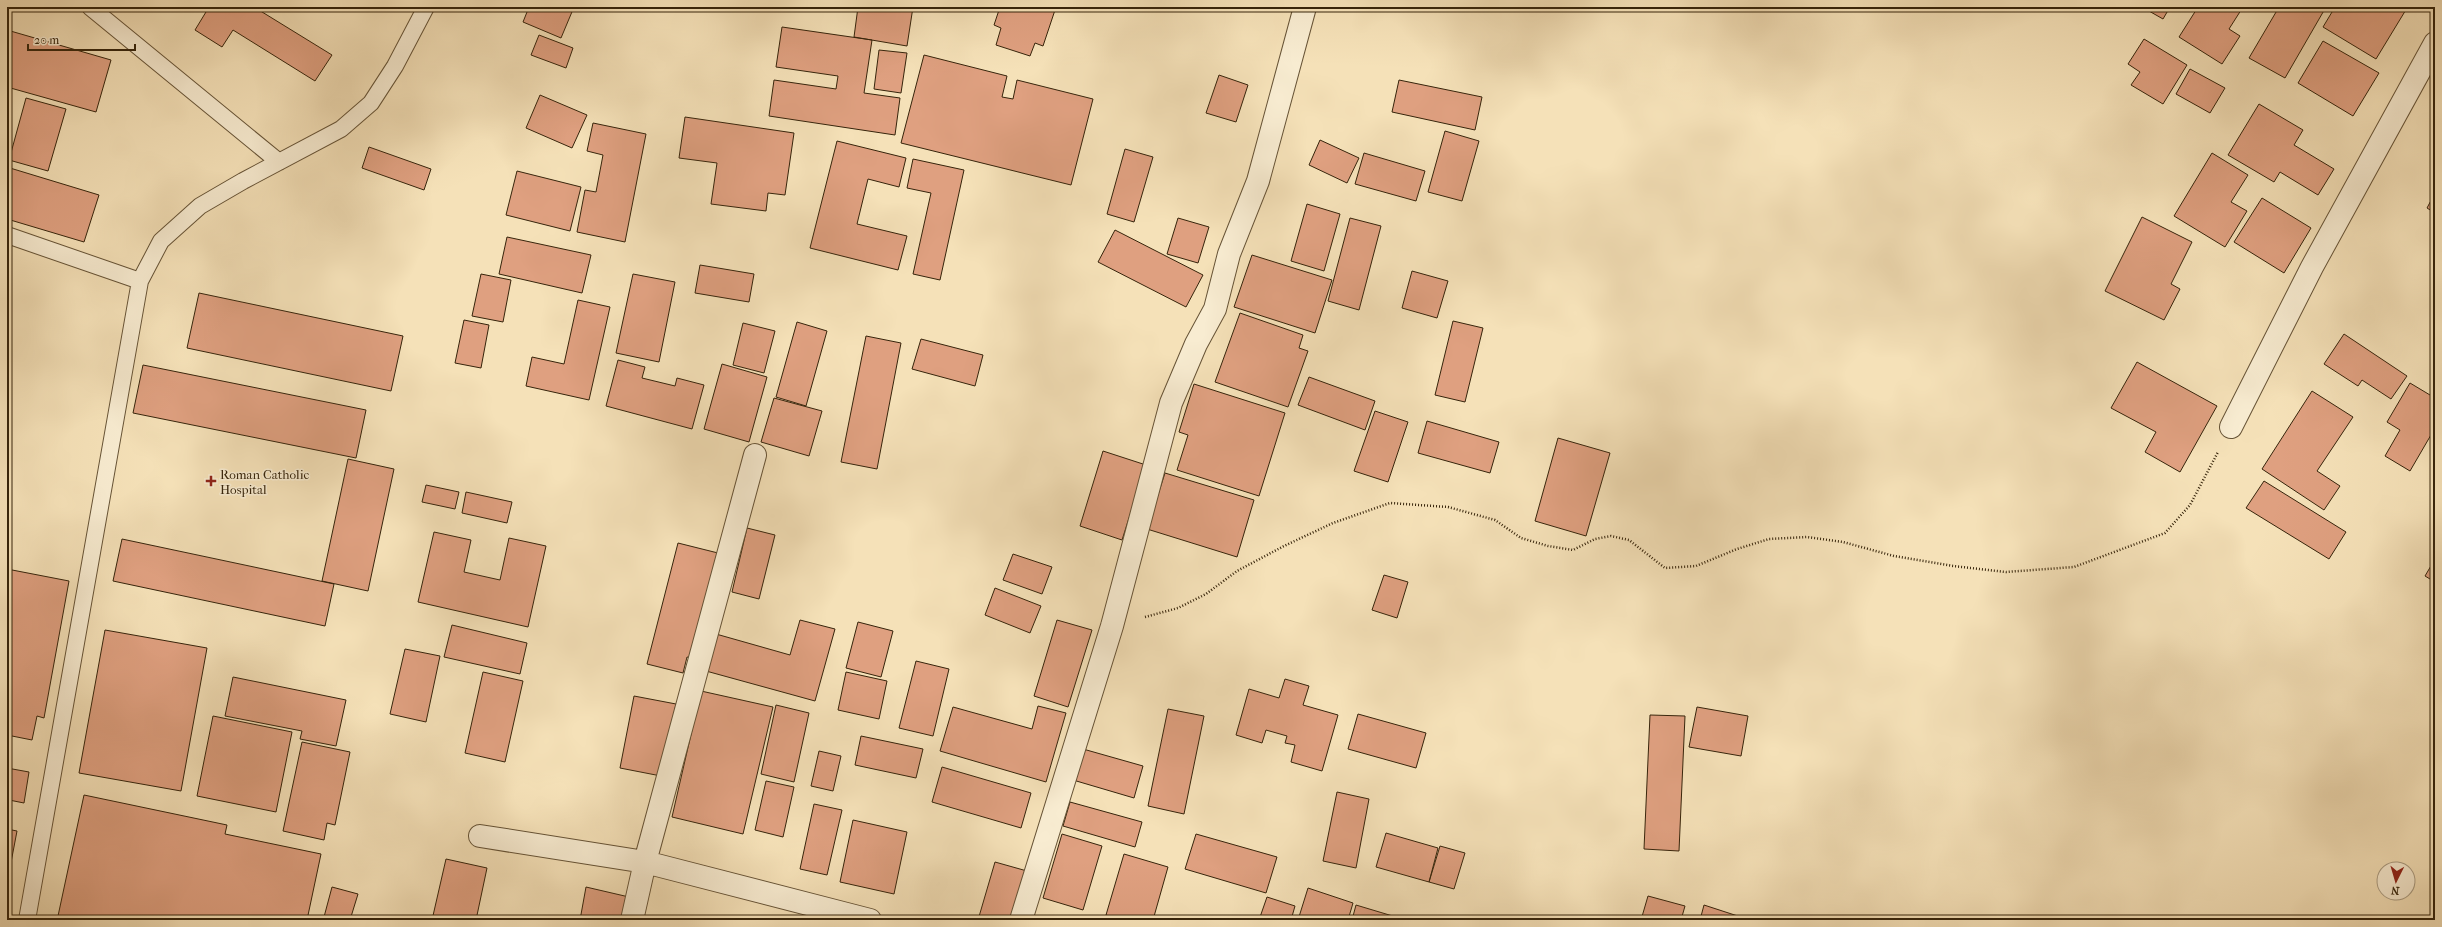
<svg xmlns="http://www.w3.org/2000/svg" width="2442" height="927" font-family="'IM FELL French Canon',serif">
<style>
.building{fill:#dfa080;stroke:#36240b}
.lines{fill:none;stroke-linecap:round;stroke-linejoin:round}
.lane-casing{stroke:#665336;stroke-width:18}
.street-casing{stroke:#665336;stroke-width:24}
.path{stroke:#36240b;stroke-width:2.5;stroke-dasharray:1 2;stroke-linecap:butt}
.lane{stroke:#f8ecd1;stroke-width:16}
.street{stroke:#f8ecd1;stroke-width:22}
.poi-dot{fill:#8f2418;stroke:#f8ecd1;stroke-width:1.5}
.labels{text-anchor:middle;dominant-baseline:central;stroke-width:3;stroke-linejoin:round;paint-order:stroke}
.poi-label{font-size:13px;fill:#36240b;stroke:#f8ecd1;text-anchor:start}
</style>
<rect width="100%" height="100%" fill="#f5e1b8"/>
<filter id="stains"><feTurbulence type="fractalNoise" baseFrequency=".005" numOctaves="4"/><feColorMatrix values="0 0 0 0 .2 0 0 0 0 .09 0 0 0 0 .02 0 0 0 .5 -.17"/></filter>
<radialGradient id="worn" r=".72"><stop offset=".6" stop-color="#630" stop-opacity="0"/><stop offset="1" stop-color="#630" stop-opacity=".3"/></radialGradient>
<path class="building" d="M209,7H254L332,55L315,81L233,30L222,47L195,30Z
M529,7H574L561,38L523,22Z
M858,7H913L907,46L854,37Z
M1000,7H1056L1043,46L1035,43L1030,56L996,45L1001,28L994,25Z
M2142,7H2170L2163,19Z
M2198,7H2243L2229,29L2240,36L2222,64L2179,37Z
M2279,7H2326L2285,78L2249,58Z
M2335,7H2405L2407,8L2376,59L2323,27Z
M782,27L872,40L864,93L900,98L895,135L769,116L774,80L836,89L838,76L776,67Z
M7,30L111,60L96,112L7,87Z
M539,35L573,48L566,68L531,55Z
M2144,39L2187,65L2163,104L2131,85L2140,72L2128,64Z
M2323,41L2379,73L2353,116L2298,83Z
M879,50L907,53L901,93L874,89Z
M924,55L1007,76L1002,97L1013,99L1017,80L1093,99L1071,185L901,143Z
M2190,69L2225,88L2210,113L2176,94Z
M1219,75L1248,85L1236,122L1206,113Z
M1399,80L1482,97L1475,130L1392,112Z
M540,95L587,115L572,148L526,128Z
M26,98L66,109L48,171L9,160Z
M2259,104L2303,130L2294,145L2334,169L2318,195L2280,172L2274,182L2228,155Z
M685,117L794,133L785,195L768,193L766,211L711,204L717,163L679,158Z
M593,123L646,134L625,242L577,232L585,190L596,192L603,155L587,151Z
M1445,131L1479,141L1462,201L1428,192Z
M1320,140L1359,158L1347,183L1309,165Z
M837,141L906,158L899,187L868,179L857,224L907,236L898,270L810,248Z
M369,147L431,169L424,190L362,168Z
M1125,149L1153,157L1134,222L1107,214Z
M1364,153L1425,171L1416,201L1355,184Z
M2212,153L2248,175L2231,202L2247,211L2225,247L2174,216Z
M913,159L964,170L940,280L913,274L931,193L907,188Z
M10,168L99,195L84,242L7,219V178Z
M517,171L581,187L570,231L506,215Z
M2435,193V213L2427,208Z
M2262,198L2311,228L2284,273L2234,242Z
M1307,204L1340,214L1324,271L1291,261Z
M2142,217L2192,242L2171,284L2180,289L2164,320L2105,291Z
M1178,218L1209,227L1198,263L1167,254Z
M1350,218L1381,226L1359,310L1328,301Z
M1115,230L1203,275L1186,307L1098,262Z
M507,237L591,255L582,293L499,274Z
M1252,255L1332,280L1315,333L1234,307Z
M700,265L754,274L749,302L695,293Z
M1412,271L1448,281L1437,318L1402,308Z
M481,274L511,280L503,322L472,316Z
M633,274L675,282L659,362L616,353Z
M199,293L403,336L391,391L187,348Z
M578,300L610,307L589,400L526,386L532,357L564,364Z
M1240,313L1303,335L1299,348L1308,351L1288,407L1215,382Z
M464,320L489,325L481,368L455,363Z
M1453,321L1483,328L1465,402L1435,395Z
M797,322L827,331L806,406L776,397Z
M743,323L775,331L764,373L733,365Z
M2344,334L2407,376L2391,399L2362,380L2358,386L2324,364Z
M866,336L901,343L877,469L841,462Z
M921,339L983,355L975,386L912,369Z
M618,360L645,367L642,378L675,386L677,378L704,385L692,429L606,406Z
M2137,362L2217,406L2180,472L2145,452L2156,432L2111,408Z
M722,364L767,377L749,442L704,429Z
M143,365L366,410L356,458L133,413Z
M1309,377L1375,401L1365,430L1298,405Z
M2410,383L2435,398V428L2410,471L2385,456L2400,430L2387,422Z
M1194,384L1285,413L1259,496L1177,470L1188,435L1179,432Z
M2312,391L2353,417L2317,471L2340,486L2324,510L2262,469Z
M774,398L822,411L809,456L761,442Z
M1375,411L1408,422L1388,482L1354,471Z
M1427,421L1499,442L1490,473L1418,453Z
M1558,438L1610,453L1586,536L1535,521Z
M1103,451L1146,465L1122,540L1080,526Z
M348,459L394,469L368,591L322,581Z
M1165,473L1254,500L1237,557L1147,529Z
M2264,481L2346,532L2329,559L2246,508Z
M426,485L459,492L455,509L422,502Z
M466,492L512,502L507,523L462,513Z
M747,528L775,535L759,599L732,592Z
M434,532L471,540L464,572L500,580L509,538L546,546L528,627L418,602Z
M122,539L334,584L325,626L113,581Z
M678,543L718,553L692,658L687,657L683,673L647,664Z
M1013,554L1052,567L1042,594L1003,580Z
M2435,559V582L2425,576Z
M7,569L69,581L44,718L37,716L32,740L7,735Z
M1384,575L1408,582L1397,618L1372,610Z
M995,588L1041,606L1030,633L985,615Z
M800,620L835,629L815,701L706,671L716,634L790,655Z
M1057,620L1092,630L1068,707L1034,696Z
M858,622L893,631L881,677L846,668Z
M452,625L527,643L520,674L444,657Z
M105,630L207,648L181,791L79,773Z
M405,649L440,656L426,722L390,714Z
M916,661L949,669L933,736L899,728Z
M483,672L523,681L505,762L465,753Z
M846,672L887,681L879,719L838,710Z
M233,677L346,700L336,746L300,739L302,731L225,716Z
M1285,679L1309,686L1303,705L1338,715L1322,771L1291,762L1295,745L1285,743L1287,736L1266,730L1262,743L1236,735L1249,689L1279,698Z
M701,691L773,707L743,834L672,817Z
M634,696L676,704L661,776L620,768Z
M776,705L809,713L794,782L761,774Z
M1038,706L1066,713L1046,782L940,751L953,707L1032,729Z
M1697,707L1748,716L1741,756L1689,747Z
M1168,709L1204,716L1184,814L1148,806Z
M1358,714L1426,733L1416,768L1348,749Z
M1650,715L1685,716L1679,851L1644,849Z
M213,716L292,732L276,812L197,796Z
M861,736L923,749L916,778L855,765Z
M302,742L350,752L335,825L327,823L324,840L283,831Z
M1083,749L1143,766L1134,798L1073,780Z
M819,751L841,756L833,791L811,786Z
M942,767L1031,793L1021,828L932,802Z
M7,768L29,772L24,803L9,800L7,812Z
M766,781L794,787L783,837L755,830Z
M1337,792L1369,799L1356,868L1323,861Z
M84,795L227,825L225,834L321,854L307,920H75L58,916Z
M1070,802L1142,822L1135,847L1063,826Z
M814,804L842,810L827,875L800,869Z
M853,820L907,832L894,894L840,882Z
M7,829L17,831L9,873H7Z
M1386,833L1438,848L1429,882L1376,867Z
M1062,834L1102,846L1083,910L1043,898Z
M1196,834L1277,857L1266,893L1185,869Z
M1440,846L1465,853L1454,889L1429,882Z
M1124,854L1168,867L1153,920H1123L1106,915Z
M446,859L487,868L476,920H432Z
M995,862L1027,871L1013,920H978Z
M332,887L358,894L350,920H336L324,917Z
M586,887L629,897L624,920H580Z
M1308,888L1353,903L1348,920H1298Z
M1648,896L1685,906L1681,920H1641Z
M1267,897L1295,906L1291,920H1259Z
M1356,905L1406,920H1352Z
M1704,905L1750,920H1700Z"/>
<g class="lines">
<g class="lane-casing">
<path id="lane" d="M90,7L279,162
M7,235L140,281
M27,920L140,281L161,241L200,206L243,181L341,129L371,103L395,66L426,7"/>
</g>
<g class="street-casing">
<path id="street" d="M2231,427L2312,267L2435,43
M480,836L645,862L870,920
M632,920L645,862L755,455
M1021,920L1112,626L1171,403L1196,344L1215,309L1229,254L1258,181L1305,7"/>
</g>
<path class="path" d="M1145,617L1178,608L1206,594L1237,571L1284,546L1333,523L1390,503L1448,507L1495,520L1521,538L1548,546L1573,550L1595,539L1611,536L1629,540L1665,568L1696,566L1737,549L1769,539L1807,537L1843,542L1894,556L1953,566L2006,572L2074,567L2165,533L2190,505L2218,452"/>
<use href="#lane" class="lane"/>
<use href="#street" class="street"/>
</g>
<path class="poi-dot" d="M209 475h4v4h4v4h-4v4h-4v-4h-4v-4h4z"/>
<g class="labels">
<g class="poi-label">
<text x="220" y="474">Roman Catholic<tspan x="220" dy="15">Hospital</tspan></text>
</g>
</g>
<rect width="2442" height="927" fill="none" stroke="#f5e1b8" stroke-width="24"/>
<rect x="8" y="8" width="2426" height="911" fill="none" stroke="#36240b" stroke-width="2"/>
<rect x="12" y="12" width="2418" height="903" fill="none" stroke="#36240b"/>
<g transform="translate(2396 881) rotate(185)"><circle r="19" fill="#f8ecd1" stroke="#aa9c82"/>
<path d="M0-3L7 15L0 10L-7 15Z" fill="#8f2418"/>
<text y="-6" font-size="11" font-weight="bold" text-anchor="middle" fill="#36240b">N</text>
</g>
<path d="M28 44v6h107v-6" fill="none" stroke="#36240b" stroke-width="2"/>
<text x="34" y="44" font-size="12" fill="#36240b" stroke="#f8ecd1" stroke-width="3" paint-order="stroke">20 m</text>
<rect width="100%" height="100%" filter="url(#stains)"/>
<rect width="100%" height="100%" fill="url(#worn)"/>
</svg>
